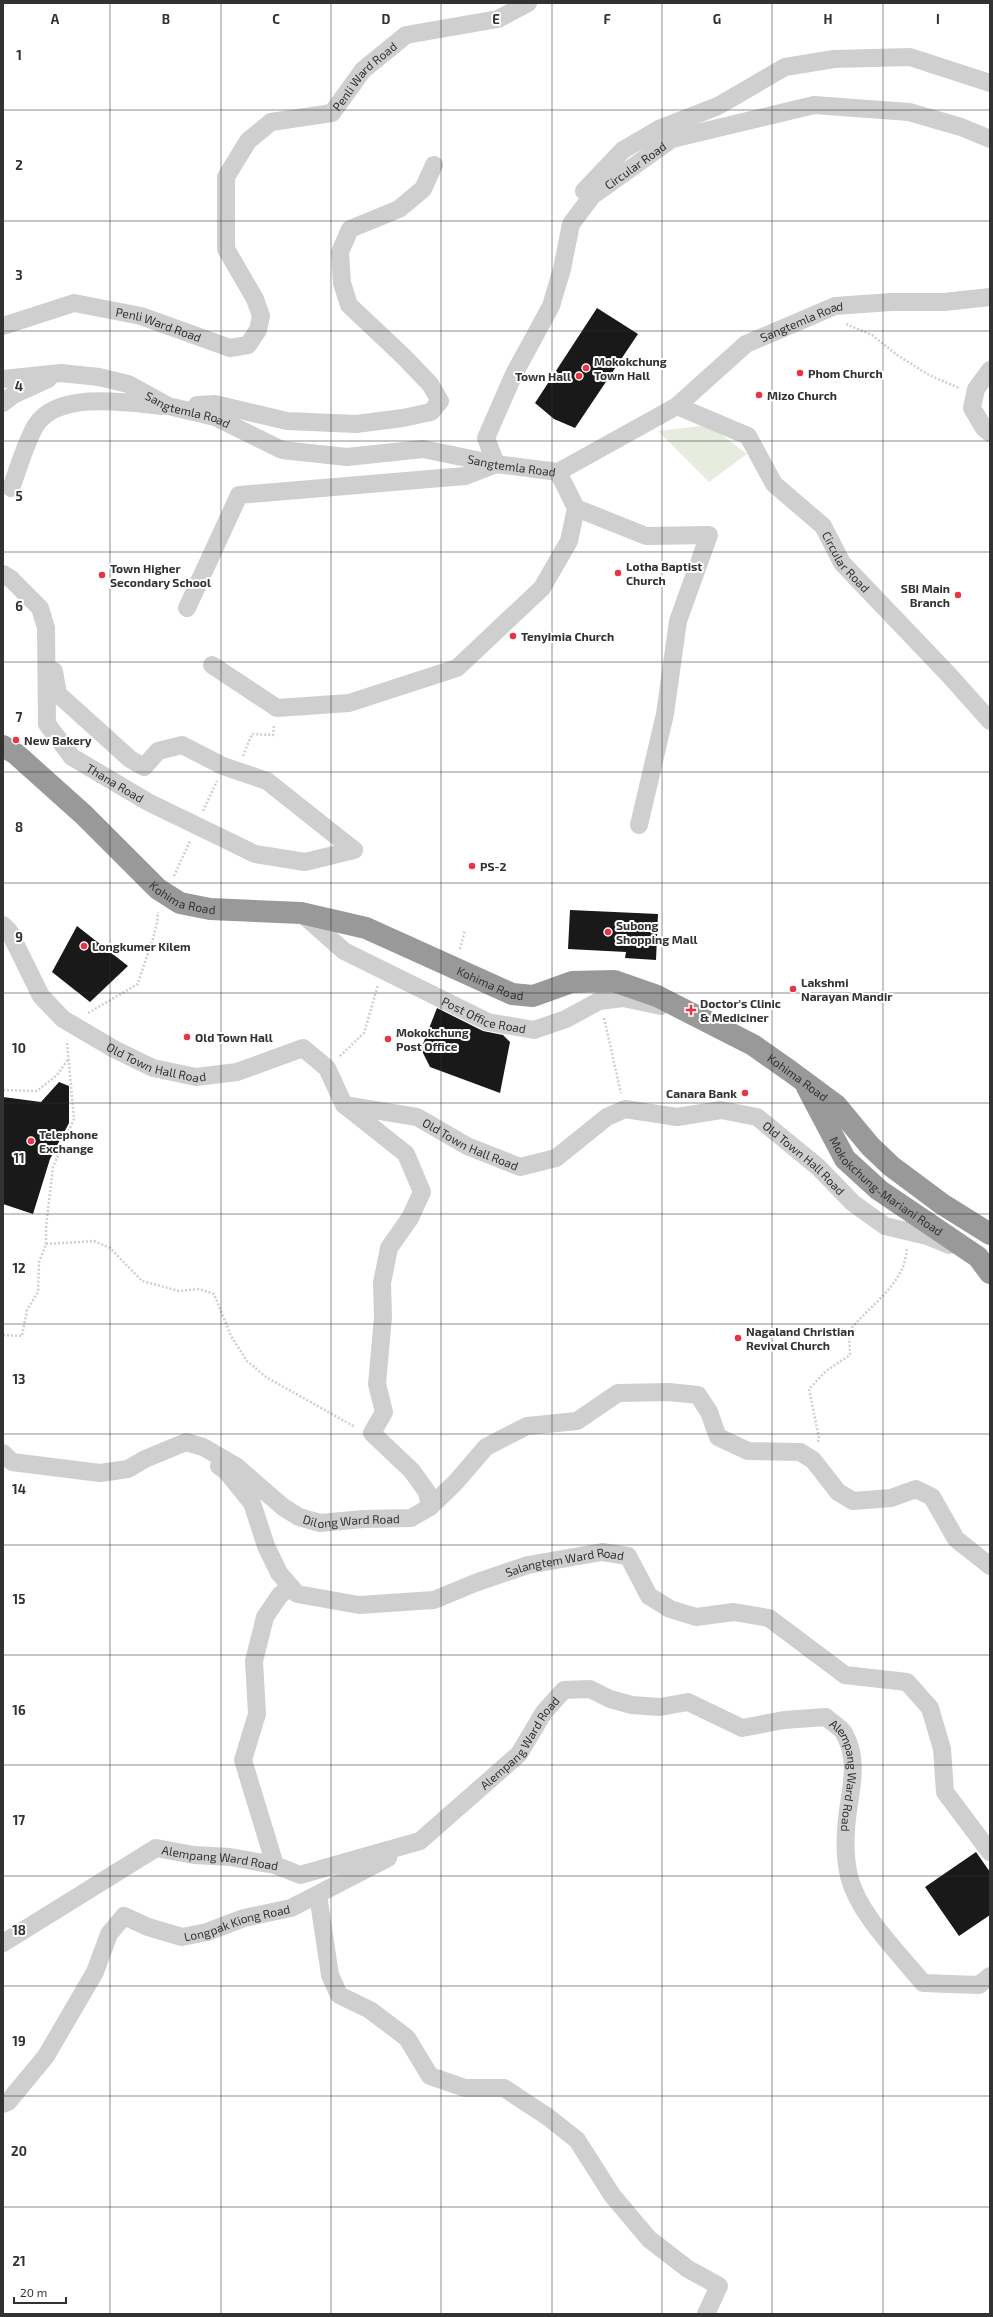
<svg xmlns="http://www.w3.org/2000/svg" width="993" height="2317" font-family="'Exo 2',sans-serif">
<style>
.green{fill:#e6ecde}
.building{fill:#191919}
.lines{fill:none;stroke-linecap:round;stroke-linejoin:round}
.path{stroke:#cfcfcf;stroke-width:2.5;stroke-dasharray:2 2;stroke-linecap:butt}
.minor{stroke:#cfcfcf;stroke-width:18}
.highway{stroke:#999;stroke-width:22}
.grid{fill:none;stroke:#323232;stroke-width:1;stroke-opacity:0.55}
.poi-dot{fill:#ec3244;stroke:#fff;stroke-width:1.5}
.labels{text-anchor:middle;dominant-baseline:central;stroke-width:4;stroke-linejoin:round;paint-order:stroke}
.street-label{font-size:12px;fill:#323232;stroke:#fff}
.poi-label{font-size:12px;font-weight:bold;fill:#323232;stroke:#fff;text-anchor:start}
.grid-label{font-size:13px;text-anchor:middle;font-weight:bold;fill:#323232;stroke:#fff;stroke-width:4;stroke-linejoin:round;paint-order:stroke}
</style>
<rect width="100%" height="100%" fill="#fff"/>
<path class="green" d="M709,425L747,454L709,482L658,431Z"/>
<path class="building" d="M597,308L638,334L575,428L554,419L535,403Z
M570,910L658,914L656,960L625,958L626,952L568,949Z
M77,926L128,966L90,1002L52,972Z
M437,1008L483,1031L503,1035L510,1042L500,1093L430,1067L421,1049Z
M59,1082L69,1086V1123L50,1159L33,1214L3,1204V1097L41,1102Z
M976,1852L990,1872V1915L959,1936L925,1887Z"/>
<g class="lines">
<path class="path" d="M846,324L872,335L897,355L929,375L959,388
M243,756L252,734L273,735L274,725
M203,811L217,781
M174,876L190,841
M460,949L465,930
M88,1013L138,984C144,961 157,935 158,912
M604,1018L621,1093
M340,1056L364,1033L378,985
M3,1090L37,1091L57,1075L69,1058
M46,1244L94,1241L110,1248L142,1281L179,1291L199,1289L214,1294L231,1336L247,1361L266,1377L355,1427
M3,1335L22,1336L27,1310L38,1292L39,1262L46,1244V1227L53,1167L74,1119L67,1042
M818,1442L819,1438L809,1389L826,1371L850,1355L849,1331C866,1310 890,1294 902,1269C905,1263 906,1254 907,1248"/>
<g class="minor">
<path d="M584,191L623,150L659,129L718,106L785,67L834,59L910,57L990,83"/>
<path id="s1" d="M3,326L74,303L141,316L230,348L248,345L258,330L261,316L255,299L226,249V177L248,141L271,122L332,113L363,70L406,35L498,19L528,3"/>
<path d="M990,370L976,389L972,408L984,428L990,433"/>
<path id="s2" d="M3,379L61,373L99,377L128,384L168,406L215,417L282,450L347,457L423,449L496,464L558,472L677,406L746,344L835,306L891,302H944L990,297"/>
<path d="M3,403L13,395L48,379"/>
<path d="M197,405L215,404L287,421L356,424L403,418L431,412L440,401L430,384L403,356L349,305L342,283L340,252L350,229L399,209L423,189L434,165"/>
<path id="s3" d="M677,406L748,436L774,484L823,526L842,563L949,675L990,721"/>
<path d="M11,488C18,470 26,441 36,425C58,391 126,402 162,406"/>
<path d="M576,508L646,536L709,535L678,621L665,714L639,825"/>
<path id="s4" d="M3,574L11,579L40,608L46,628L47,724L72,757L148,802L255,854L305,862L354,850"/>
<path id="s5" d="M187,608L239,495L465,476L496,464L486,438L514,374L551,306L562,269L571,224L592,196L672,139L814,105L909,112L961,127L990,139"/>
<path d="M212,665L277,708L349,703L457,668L542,588L569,541L576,508L558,472"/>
<path d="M54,671L58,694L130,759L144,767L158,751L182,745L223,766L267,781L354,850"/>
<path id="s6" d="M301,913L344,951L488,1022L534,1030L566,1019L599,1001L623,998L661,1006"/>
<path id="s7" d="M3,925L9,931L41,996L63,1019L114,1049L153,1068L196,1077L237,1072L303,1048L327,1068L344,1105L417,1117L467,1146L520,1167L556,1158L607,1117L625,1109L677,1117L721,1110L757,1117L818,1167L853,1203L885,1226L927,1236L949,1245"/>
<path d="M347,1107L406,1154L422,1192L410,1218L389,1248L382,1283L383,1317L377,1384L384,1412L372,1433L412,1471L427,1492L430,1507"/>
<path id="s8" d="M3,1453L12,1462L100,1473L128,1469L145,1459L186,1442L203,1447L236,1466L283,1507L299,1517L320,1523L363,1519L411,1518L430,1507L455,1483L486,1447L527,1426L577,1421L618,1393L669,1392L698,1395L709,1412L718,1437L748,1451L800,1452L813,1460L838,1492L853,1501L891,1498L916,1489L932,1497L956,1539L990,1566"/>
<path id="s9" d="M219,1466L227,1472L252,1503L266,1546L279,1573L297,1594L359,1605L434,1600L475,1583L528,1565L602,1552L628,1556L649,1596L670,1609L696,1617L734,1612L769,1618L845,1675L907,1682L930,1708L942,1749L945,1792L990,1852"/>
<path d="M275,1865L243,1760L257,1714L254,1661L265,1617L280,1595L291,1587"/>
<path d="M318,1895L330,1975L339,1995L370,2010L407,2038L430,2076L465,2088H504L548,2117L577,2140L612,2195L649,2239L688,2269L719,2286L706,2314"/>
<path id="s10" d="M3,1943L156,1848L194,1855L230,1857L275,1865L300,1875L420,1841L519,1754L544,1712L564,1690L590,1689L610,1699L632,1705L660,1707L688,1702L742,1728L784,1720L826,1717C831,1722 840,1727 844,1733C862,1765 847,1798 846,1831C845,1845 846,1863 849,1876C858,1914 899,1953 923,1983L979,1985L990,1976"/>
<path id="s11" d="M3,2104L8,2102L46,2056L95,1972L109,1934L124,1916L148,1927L182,1937L207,1932L244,1918L291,1908L388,1858"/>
</g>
<g class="highway">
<path id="s12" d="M3,746L16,754L84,815L158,889L180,903L210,909L301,913L366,928L512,994L533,996L572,982L614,981L657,996L753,1045L790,1071L836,1105L870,1146L891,1166L942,1204L990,1234"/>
<path id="s13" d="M807,1087L845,1159L879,1190L978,1257L990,1273"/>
</g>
</g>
<path class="grid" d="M110,3V2314M221,3V2314M331,3V2314M441,3V2314M552,3V2314M662,3V2314M772,3V2314M883,3V2314M3,110H990M3,221H990M3,331H990M3,441H990M3,552H990M3,662H990M3,772H990M3,883H990M3,993H990M3,1103H990M3,1214H990M3,1324H990M3,1434H990M3,1545H990M3,1655H990M3,1765H990M3,1876H990M3,1986H990M3,2096H990M3,2207H990"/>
<g class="poi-dot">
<circle cx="586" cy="368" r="4"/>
<circle cx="800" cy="373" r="4"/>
<circle cx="579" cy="376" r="4"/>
<circle cx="759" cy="395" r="4"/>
<circle cx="618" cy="573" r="4"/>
<circle cx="102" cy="575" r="4"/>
<circle cx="958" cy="595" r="4"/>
<circle cx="513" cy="636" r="4"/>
<circle cx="16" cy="740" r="4"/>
<circle cx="472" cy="866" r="4"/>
<circle cx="608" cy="932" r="4"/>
<circle cx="84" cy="946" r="4"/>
<circle cx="793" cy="989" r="4"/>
<path d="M689 1004h4v4h4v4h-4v4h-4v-4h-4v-4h4z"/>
<circle cx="187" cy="1037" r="4"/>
<circle cx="388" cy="1039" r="4"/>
<circle cx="745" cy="1093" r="4"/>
<circle cx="31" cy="1141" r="4"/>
<circle cx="738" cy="1338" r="4"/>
</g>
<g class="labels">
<g class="street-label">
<text stroke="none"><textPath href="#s1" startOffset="619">Penli Ward Road</textPath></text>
<text stroke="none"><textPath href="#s5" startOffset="732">Circular Road</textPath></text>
<text stroke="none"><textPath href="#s2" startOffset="863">Sangtemla Road</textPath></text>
<text stroke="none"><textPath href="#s1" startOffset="162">Penli Ward Road</textPath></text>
<text stroke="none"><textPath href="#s2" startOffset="192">Sangtemla Road</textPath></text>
<text stroke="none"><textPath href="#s2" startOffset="527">Sangtemla Road</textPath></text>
<text stroke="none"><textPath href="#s3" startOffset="239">Circular Road</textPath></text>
<text stroke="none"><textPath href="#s4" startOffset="259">Thana Road</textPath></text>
<text stroke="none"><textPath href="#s12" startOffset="238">Kohima Road</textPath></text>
<text stroke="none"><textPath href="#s12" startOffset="562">Kohima Road</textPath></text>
<text stroke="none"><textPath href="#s6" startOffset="212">Post Office Road</textPath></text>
<text stroke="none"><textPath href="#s7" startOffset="217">Old Town Hall Road</textPath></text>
<text stroke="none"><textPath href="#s12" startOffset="899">Kohima Road</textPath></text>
<text stroke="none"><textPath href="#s7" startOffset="577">Old Town Hall Road</textPath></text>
<text stroke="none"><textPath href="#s7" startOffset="950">Old Town Hall Road</textPath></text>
<text stroke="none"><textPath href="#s13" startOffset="130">Mokokchung-Mariani Road</textPath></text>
<text stroke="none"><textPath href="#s8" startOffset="384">Dilong Ward Road</textPath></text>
<text stroke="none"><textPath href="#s9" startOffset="428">Salangtem Ward Road</textPath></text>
<text stroke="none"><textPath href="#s10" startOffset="593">Alempang Ward Road</textPath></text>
<text stroke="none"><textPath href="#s10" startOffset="1001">Alempang Ward Road</textPath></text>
<text stroke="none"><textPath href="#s10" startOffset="245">Alempang Ward Road</textPath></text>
<text stroke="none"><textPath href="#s11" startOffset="345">Longpak Kiong Road</textPath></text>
</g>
<g class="poi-label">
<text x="594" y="361">Mokokchung<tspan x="594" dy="14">Town Hall</tspan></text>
<text x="808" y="373">Phom Church</text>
<text x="571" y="376" text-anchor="end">Town Hall</text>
<text x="767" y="395">Mizo Church</text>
<text x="626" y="566">Lotha Baptist<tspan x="626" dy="14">Church</tspan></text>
<text x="110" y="568">Town Higher<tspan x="110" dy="14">Secondary School</tspan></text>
<text x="950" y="588" text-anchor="end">SBI Main<tspan x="950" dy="14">Branch</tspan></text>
<text x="521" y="636">Tenyimia Church</text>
<text x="24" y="740">New Bakery</text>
<text x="480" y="866">PS-2</text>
<text x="616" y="925">Subong<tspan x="616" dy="14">Shopping Mall</tspan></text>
<text x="92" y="946">Longkumer Kilem</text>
<text x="801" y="982">Lakshmi<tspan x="801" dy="14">Narayan Mandir</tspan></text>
<text x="700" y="1003">Doctor's Clinic<tspan x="700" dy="14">&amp; Mediciner</tspan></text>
<text x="396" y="1032">Mokokchung<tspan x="396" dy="14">Post Office</tspan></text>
<text x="195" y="1037">Old Town Hall</text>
<text x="737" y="1093" text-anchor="end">Canara Bank</text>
<text x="39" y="1134">Telephone<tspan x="39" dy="14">Exchange</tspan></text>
<text x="746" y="1331">Nagaland Christian<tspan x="746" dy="14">Revival Church</tspan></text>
</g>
</g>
<g class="grid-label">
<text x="55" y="24">A</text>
<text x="166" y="24">B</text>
<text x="276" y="24">C</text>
<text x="386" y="24">D</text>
<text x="496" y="24">E</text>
<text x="607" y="24">F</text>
<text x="717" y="24">G</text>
<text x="828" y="24">H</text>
<text x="938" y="24">I</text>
<text x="19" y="60">1</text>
<text x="19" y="170">2</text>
<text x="19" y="280">3</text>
<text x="19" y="391">4</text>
<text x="19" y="501">5</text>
<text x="19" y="611">6</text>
<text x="19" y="722">7</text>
<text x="19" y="832">8</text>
<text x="19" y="942">9</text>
<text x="19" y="1053">10</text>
<text x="19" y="1163">11</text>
<text x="19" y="1273">12</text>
<text x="19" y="1384">13</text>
<text x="19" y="1494">14</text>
<text x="19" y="1604">15</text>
<text x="19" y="1715">16</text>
<text x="19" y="1825">17</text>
<text x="19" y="1935">18</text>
<text x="19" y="2046">19</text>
<text x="19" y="2156">20</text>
<text x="19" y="2266">21</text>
</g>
<rect width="993" height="2317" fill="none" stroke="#323232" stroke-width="8"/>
<path d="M14 2297v6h52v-6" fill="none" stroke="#323232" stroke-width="2"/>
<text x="20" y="2297" font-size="12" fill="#323232" stroke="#ffffff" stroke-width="3" paint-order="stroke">20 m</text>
</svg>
